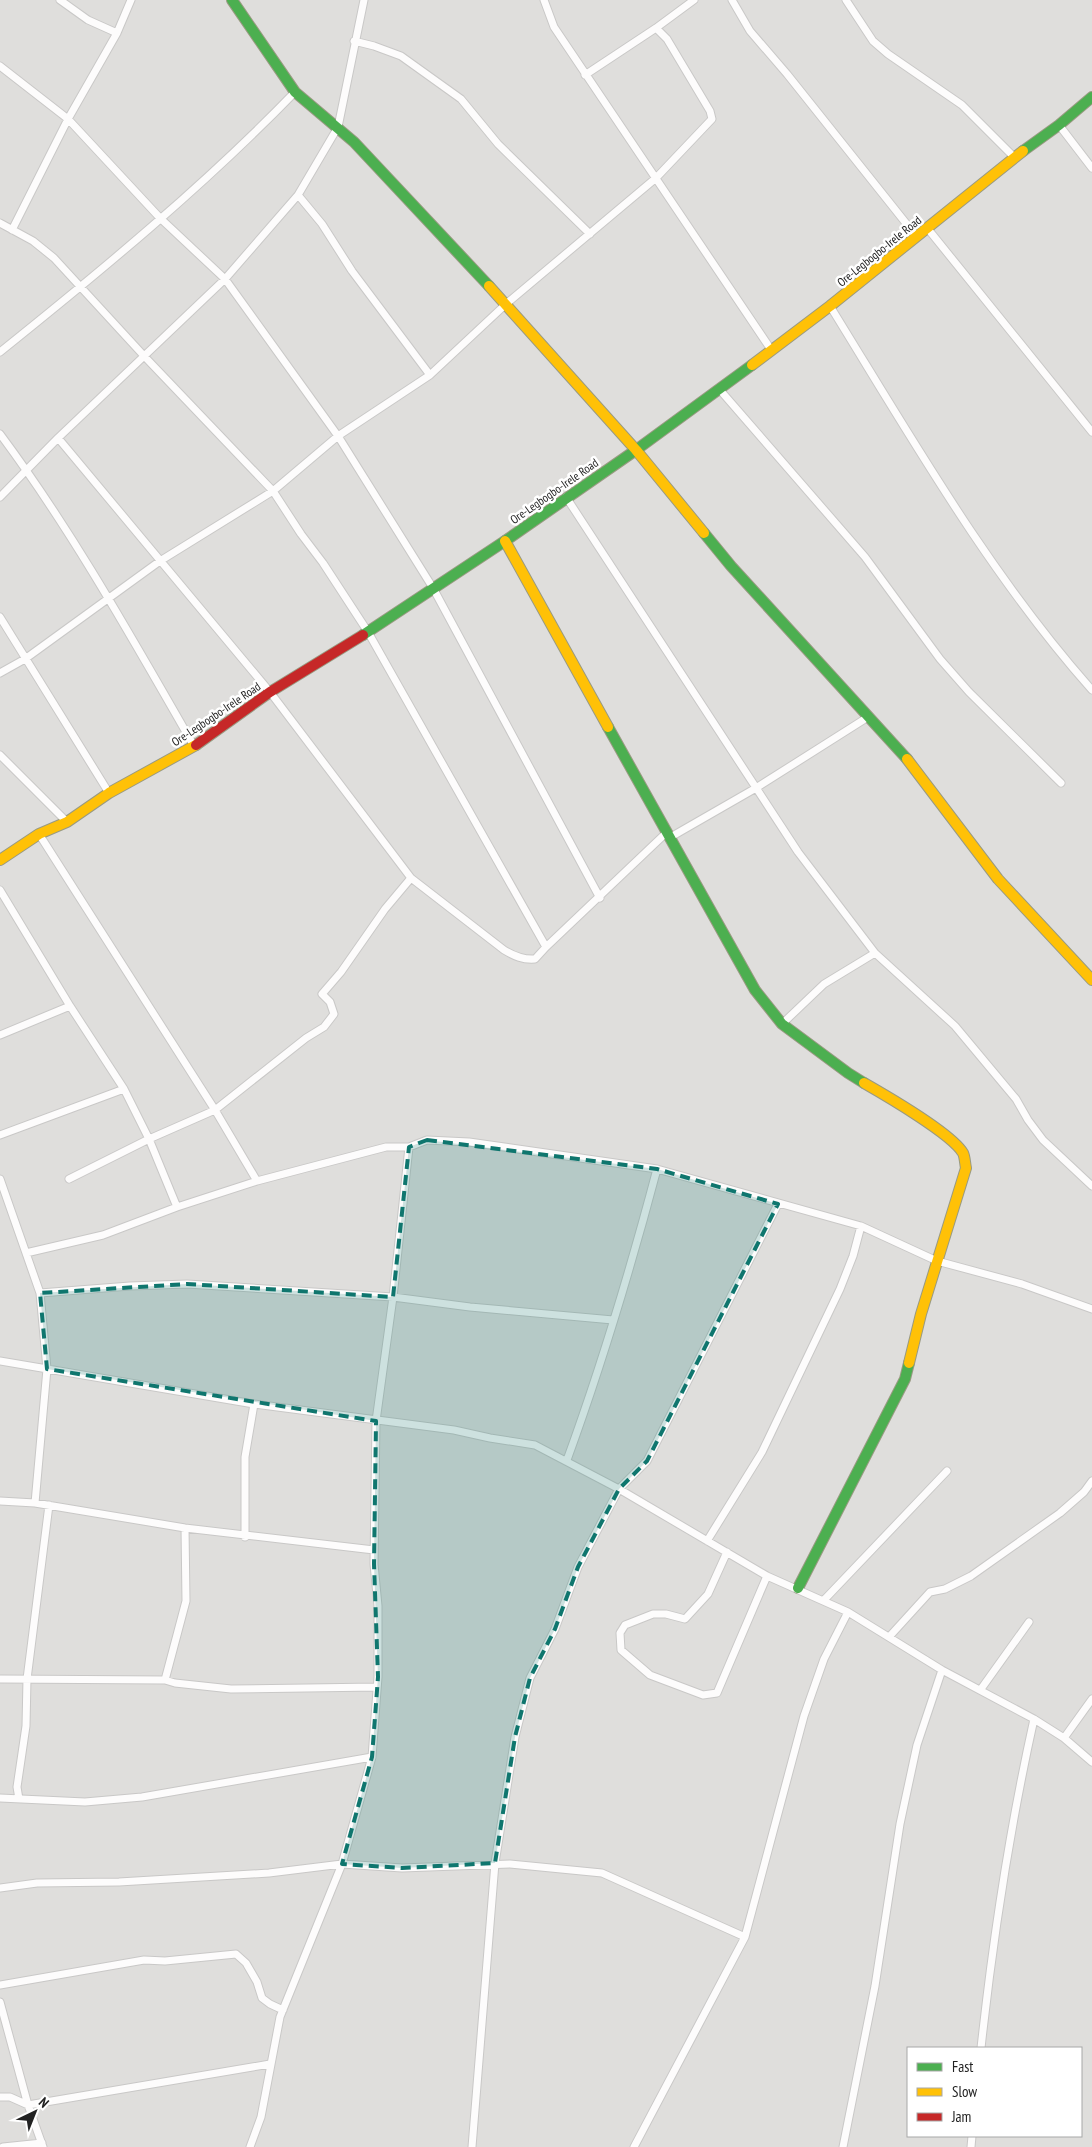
<svg xmlns="http://www.w3.org/2000/svg" width="1092" height="2147" font-family="'PT Sans Narrow',sans-serif">
<style>
.residential{fill:#dfdedc;fill-rule:evenodd}
.lines{fill:none;stroke-linecap:round;stroke-linejoin:round}
.street-casing{stroke:#c9c8c7;stroke-width:9}
.fast-casing{stroke:#999a82;stroke-width:12}
.slow-casing{stroke:#999a82;stroke-width:12}
.jam-casing{stroke:#999a82;stroke-width:12}
.street{stroke:#fdfcfc;stroke-width:7}
.fast{stroke:#4caf50;stroke-width:10}
.slow{stroke:#ffc107;stroke-width:10}
.jam{stroke:#c62828;stroke-width:10}
.marked{fill:#0f766e;fill-opacity:0.2;stroke:#0f766e;stroke-width:4;stroke-dasharray:10 6;stroke-linejoin:round}
.labels{text-anchor:middle;dominant-baseline:central;stroke-width:5;stroke-linejoin:round;paint-order:stroke}
.street-label{font-size:12px;fill:#222;stroke:#fff}
</style>
<rect width="100%" height="100%" fill="#f0eeeb"/>
<path class="residential" d="M0,0H1092V2147H0ZM908,2048H1081V2136H908Z"/>
<g class="lines">
<g class="street-casing">
<path id="street" d="M60,0L88,20L117,33
M544,0L554,27L772,351
M732,0L750,31L787,74L917,237
M846,0L873,41L888,54L962,105L1014,157
M354,41L374,46L401,56L461,99L498,144L590,234
M0,66L68,119L160,218L225,279L338,436L433,588L600,898
M585,75L656,28
M1059,125L1092,168
M298,195L322,224L352,271L430,375
M0,223L33,241L54,258L145,357L273,491L301,534L323,563L368,632L546,947
M928,229L1092,432
M12,230L68,119L117,33L131,0
M830,306C911,437 989,574 1092,690
M0,352C101,271 205,185 295,92
M720,390L865,557L940,659L969,692L1061,783
M0,434C73,532 133,640 194,746
M58,438L270,692L411,878L504,950C514,956 523,960 535,959L546,947L666,833
M0,497L58,438L225,279L298,195L338,127L364,0
M566,497L798,852L875,953L955,1026L1016,1099L1028,1120L1043,1140L1092,1186
M0,617L109,793
M0,673L25,659L160,561L273,491L338,436L430,375L506,304L656,178L712,119L710,111L667,39L656,28L694,0
M0,755L67,822
M39,834L215,1110L257,1181
M669,838L756,788L868,717
M0,890L70,1006L124,1089L149,1139L177,1207
M782,1024L824,984L875,953
M0,1035L70,1006
M0,1135L124,1089
M0,1179L40,1293L47,1369L35,1503
M69,1179L149,1139L215,1110L306,1038L324,1027L334,1014L330,1002L322,994L341,972L385,909L411,878
M26,1253L103,1235L177,1207L257,1181L386,1147H409L427,1140L469,1142L657,1169L861,1226L937,1261L1022,1284L1092,1309
M40,1293L130,1286L187,1284L393,1297L470,1307L613,1320
M0,1361L254,1404L454,1430L490,1438L535,1445L619,1489L767,1576L848,1612L942,1670L1034,1719L1064,1738L1092,1762
M567,1460C602,1364 631,1267 657,1169
M0,1501L35,1503L185,1528L374,1550
M245,1537V1457L254,1404
M707,1541L762,1452L840,1289L853,1256L861,1226
M727,1552L708,1594L685,1619L666,1614H653L625,1625L620,1633L621,1650L650,1675L703,1695L717,1693L767,1576
M824,1600L947,1471
M889,1637L930,1592L945,1589L971,1576L1060,1513L1084,1492L1092,1481
M0,1679L165,1680L186,1601L185,1528
M165,1680L175,1683L231,1689L377,1687
M981,1689L1029,1622
M1064,1738L1092,1699
M0,1798L85,1802L142,1797L372,1757
M19,1799L17,1787L26,1726L27,1679L49,1505
M0,1888L37,1883L119,1882L269,1873L342,1864L402,1868L510,1864L602,1873L745,1937
M0,1985L144,1960L165,1961L236,1954L246,1963L257,1982L262,1998L270,2004L283,2010
M0,2002L28,2105L43,2147
M981,2048C993,1938 1010,1827 1034,1719
M0,2097H10L28,2105L270,2064
M3,2147L42,2143
M250,2147L261,2117L280,2017L342,1864L372,1757L378,1677V1606L374,1564L376,1421L393,1297L409,1147
M472,2147L495,1863L515,1737L530,1678L555,1629L578,1567L619,1489L647,1461L778,1204
M634,2147L745,1937L804,1716L824,1659L848,1612
M843,2147L875,1986L900,1824L917,1745L942,1670
M971,2147L972,2136"/>
</g>
<g class="fast-casing">
<path id="fast" d="M232,0L295,92L354,142L489,286
M1023,151L1059,125L1092,97
M704,533L731,566L907,759
M363,635L505,541L636,450L752,365
M608,727L755,990L782,1024L848,1073L864,1083
M798,1588L905,1379L909,1363"/>
</g>
<g class="slow-casing">
<path id="slow" d="M489,286L636,450L704,533
M752,365L830,306L1023,151
M505,541L608,727
M907,759L998,879L1092,980
M0,860L39,834L67,822L109,793L196,745
M864,1083C885,1095 952,1134 963,1153C965,1157 965,1164 966,1168L921,1314L909,1363"/>
</g>
<g class="jam-casing">
<path id="jam" d="M196,745L270,692L363,635"/>
</g>
<use href="#street" class="street"/>
<use href="#fast" class="fast"/>
<use href="#slow" class="slow"/>
<use href="#jam" class="jam"/>
</g>
<path class="marked" d="M427,1140L657,1169L778,1204L647,1461L619,1489L578,1567L555,1629L530,1678L515,1737L495,1863L402,1868L342,1864L372,1757L378,1677L374,1564L376,1421L47,1369L40,1293L187,1284L393,1297L409,1147Z"/>
<g class="labels">
<g class="street-label">
<text transform="translate(879 251) rotate(-39)">Ore-Legbogbo-Irele Road</text>
<text transform="translate(554 491) rotate(-35)">Ore-Legbogbo-Irele Road</text>
<text transform="translate(216 714) rotate(-34)">Ore-Legbogbo-Irele Road</text>
</g>
</g>
<rect x="907" y="2047" width="175" height="90" fill="#ffffff" stroke="#a7a7a7"/>
<rect x="917" y="2063" width="25" height="8" fill="#4caf50" stroke="#a7a7a7"/>
<text x="952" y="2072" font-size="15" fill="#222222">Fast</text>
<rect x="917" y="2088" width="25" height="8" fill="#ffc107" stroke="#a7a7a7"/>
<text x="952" y="2097" font-size="15" fill="#222222">Slow</text>
<rect x="917" y="2113" width="25" height="8" fill="#c62828" stroke="#a7a7a7"/>
<text x="952" y="2122" font-size="15" fill="#222222">Jam</text>
<g transform="translate(35 2112) rotate(43)" stroke="#ffffff" stroke-width="4" paint-order="stroke">
<path d="M0-4L9 19L0 12L-9 19Z" fill="#222222"/>
<text y="-8" font-size="14" font-weight="bold" text-anchor="middle" fill="#222222">N</text>
</g>
</svg>
